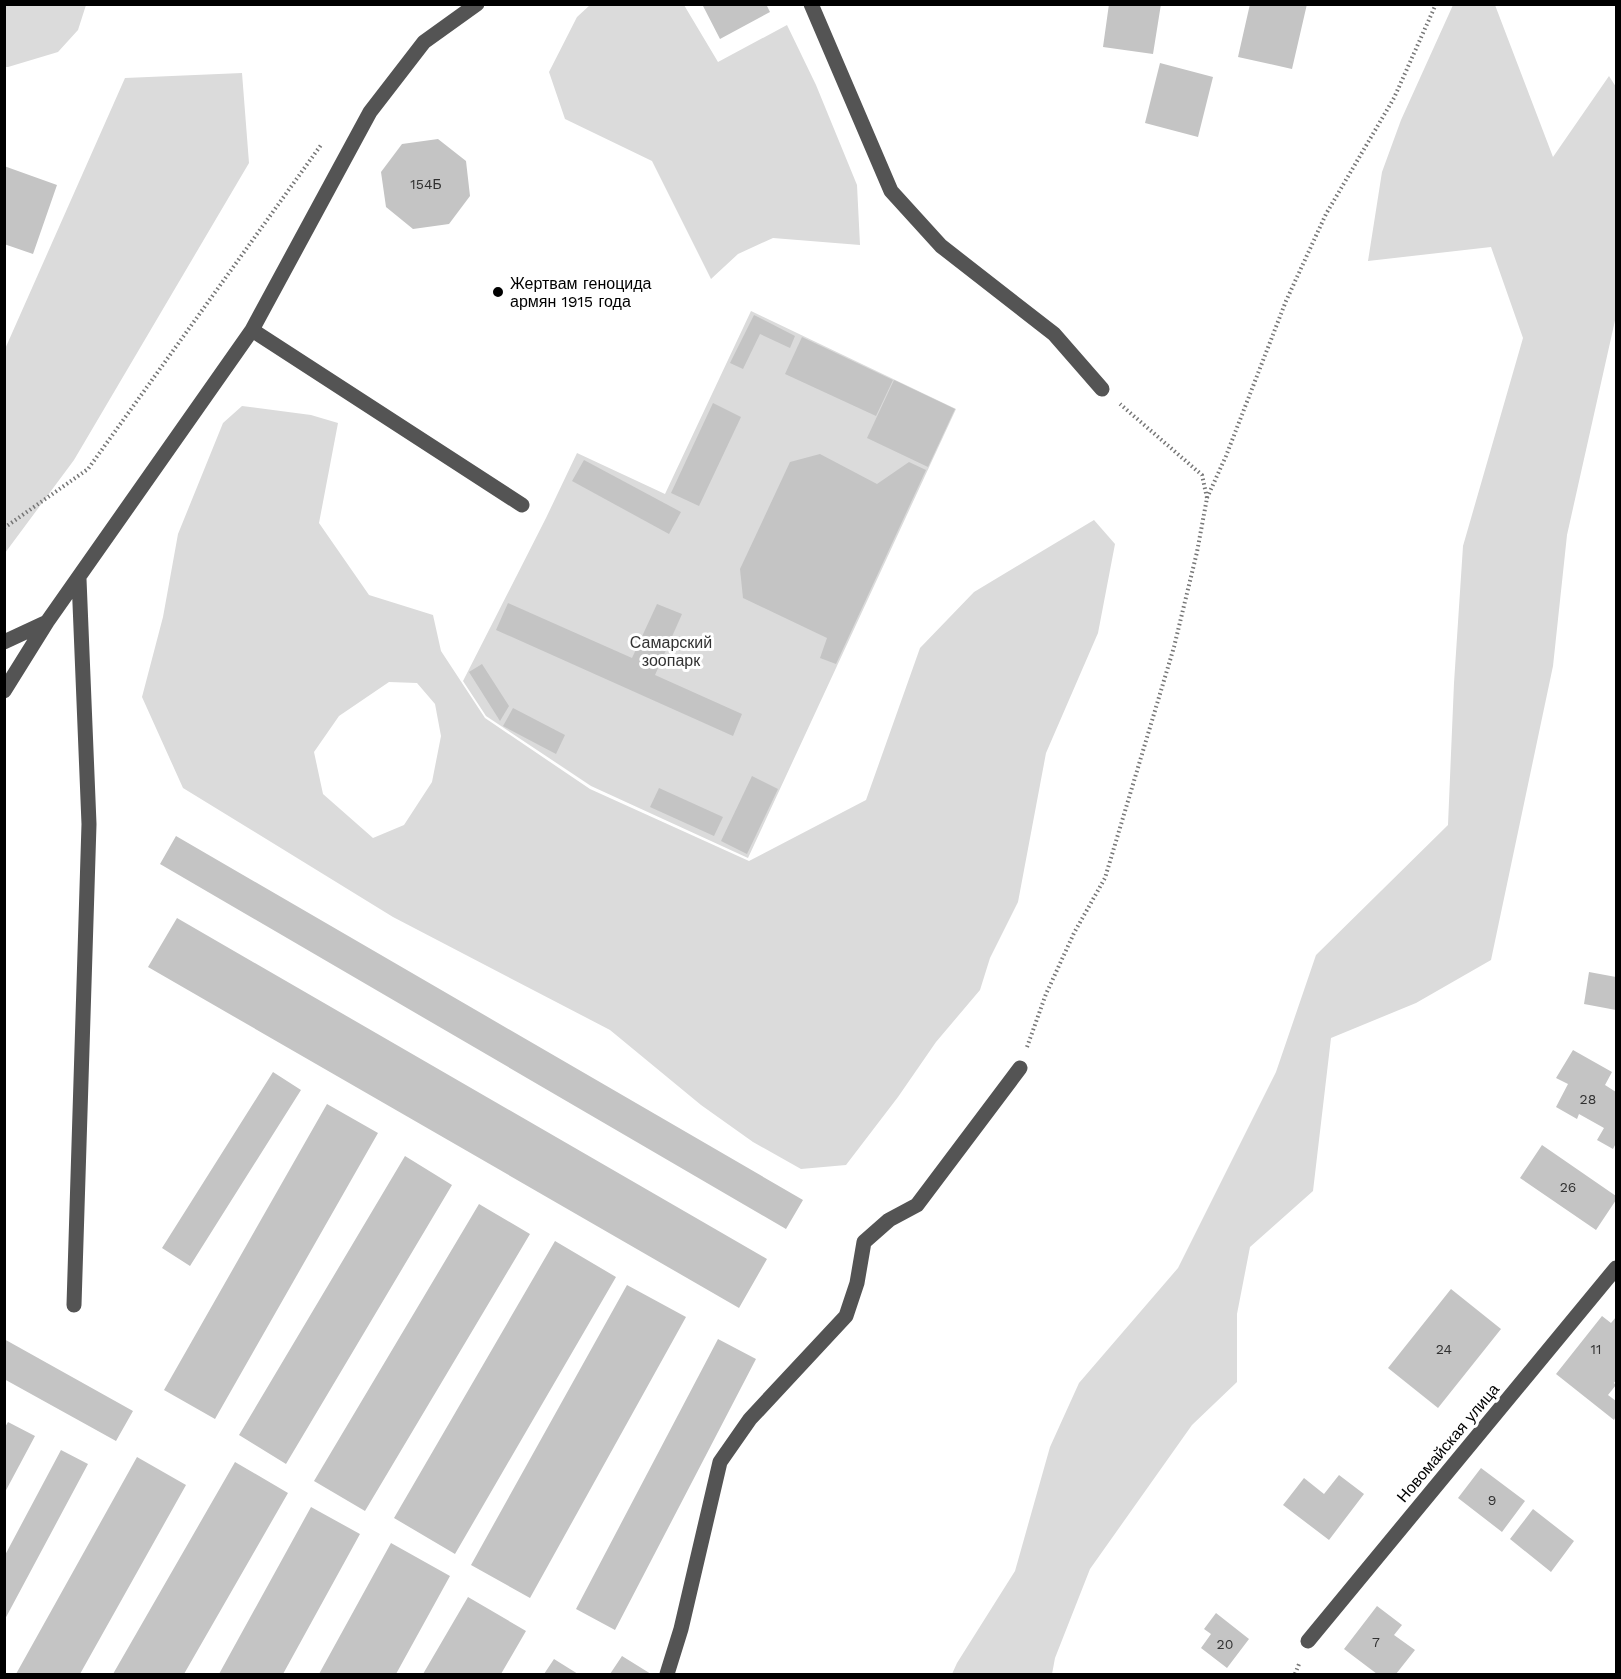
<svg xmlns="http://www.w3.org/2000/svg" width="1621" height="1679" font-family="'Work Sans',sans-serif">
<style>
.green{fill:#dbdbdb;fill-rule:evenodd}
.building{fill:#c4c4c4}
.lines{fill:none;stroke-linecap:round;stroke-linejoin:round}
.path{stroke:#767676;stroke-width:4;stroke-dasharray:1.5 3;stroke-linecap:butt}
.minor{stroke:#545454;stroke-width:15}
.poi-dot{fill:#000;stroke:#fff;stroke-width:2}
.labels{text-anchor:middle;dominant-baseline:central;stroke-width:6;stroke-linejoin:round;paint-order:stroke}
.number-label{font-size:14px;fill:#313131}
.poi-label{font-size:16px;fill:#000;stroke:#fff;text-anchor:start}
.park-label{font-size:16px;fill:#323232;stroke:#fff}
.street-label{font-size:16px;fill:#000;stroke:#fff}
</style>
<rect width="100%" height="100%" fill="#fff"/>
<path class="green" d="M4,5L5,4L86,5L78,30L58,52L8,67H5Z
M590,5H684L718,62L787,25L816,85L857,185L860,245L773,238L738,254L711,279L652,161L565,119L549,72L577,17Z
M1453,5H1495L1553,157L1609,76L1616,87V316L1567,535L1553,666L1491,960L1416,1003L1331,1038L1313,1191L1250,1247L1237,1314V1382L1192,1425L1090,1569L1055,1658L1052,1674H952L957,1663L1015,1571L1050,1447L1079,1383L1178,1268L1276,1072L1316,955L1448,825L1454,683L1463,546L1523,338L1491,247L1368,261L1382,172L1401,120Z
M242,73L249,163L74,460L5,553V349L125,78Z
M751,311L956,409L748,858L591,786L486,716L463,681L546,518L577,453L665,494Z
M242,406L311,415L338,423L319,523L369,595L433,615L441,651L485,718L590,789L749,861L866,800L920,648L974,592L1094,520L1115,544L1098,633L1046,753L1018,902L990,958L980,990L936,1042L898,1097L846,1165L801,1169L753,1142L701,1105L610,1030L393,917L183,788L142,697L163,617L178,534L223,423ZM389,682L417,683L435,704L441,736L432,782L404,825L373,838L323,794L314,752L339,716Z"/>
<path class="building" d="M702,4H766L770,12L720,39Z
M1109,4H1161L1153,54L1103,47Z
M1250,4H1307L1292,69L1238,57Z
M1160,63L1213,77L1198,137L1145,123Z
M438,139L466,161L470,196L449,224L413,229L386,207L381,172L402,144Z
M4,166L57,185L33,254L4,244Z
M754,315L795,336L790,348L760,334L743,369L730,363Z
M802,337L893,380L876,416L785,374Z
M894,380L955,409L928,467L867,438Z
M713,403L741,417L699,506L671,493Z
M820,454L877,484L909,462L926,470L836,664L820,658L827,638L743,598L740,569L790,462Z
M584,460L681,512L669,534L572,481Z
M508,603L632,658L657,604L682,614L655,675L742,714L733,736L496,630Z
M482,664L509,706L500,721L469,672Z
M513,708L565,735L556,754L503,726Z
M752,776L778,789L747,854L721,841Z
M659,788L723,817L714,836L650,807Z
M176,836L803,1200L786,1229L160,864Z
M177,918L767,1259L739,1308L148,967Z
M1589,972L1616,977V1010L1584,1004Z
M1573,1050L1612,1072L1605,1085L1616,1092V1143L1613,1149L1597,1140L1604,1128L1579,1114L1577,1119L1556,1107L1568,1084L1556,1078Z
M273,1072L301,1090L190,1266L162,1248Z
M327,1104L378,1133L215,1419L164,1390Z
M1542,1145L1616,1196V1200L1596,1230L1520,1178Z
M405,1156L452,1185L286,1464L239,1435Z
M479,1204L530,1234L365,1511L314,1481Z
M555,1241L616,1277L455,1554L394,1518Z
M627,1285L686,1317L530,1598L471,1565Z
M1451,1289L1501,1329L1438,1408L1388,1368Z
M1602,1316L1611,1323L1616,1317V1380L1614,1383L1616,1385L1608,1395L1616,1401V1416L1614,1420L1556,1374Z
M4,1339L133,1411L116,1441L4,1379Z
M718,1339L756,1359L615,1630L576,1609Z
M8,1422L35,1436L4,1494V1429Z
M61,1450L88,1464L4,1621V1557Z
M137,1457L186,1485L80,1674H16Z
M235,1462L288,1493L184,1674H113Z
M1481,1468L1525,1501L1502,1532L1458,1498Z
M1339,1475L1364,1494L1329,1540L1283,1505L1304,1478L1324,1494Z
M311,1507L360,1534L283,1674H219Z
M1533,1509L1574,1541L1551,1572L1510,1539Z
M391,1543L450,1576L396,1674H319Z
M468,1597L526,1631L501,1674H423Z
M1377,1606L1402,1625L1394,1635L1415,1650L1396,1674H1377L1344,1649Z
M1216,1613L1249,1639L1227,1668L1201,1648L1211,1634L1204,1629Z
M622,1656L651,1674H610Z
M554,1659L578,1674H544Z"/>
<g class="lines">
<path class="path" d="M1207,498L1226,456L1286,301L1326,214L1394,98L1436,4
M4,528L88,469L321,145
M1027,1047L1046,994L1074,933L1105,878L1174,647L1197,552L1207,498L1202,475L1120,404
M1295,1674L1299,1664"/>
<path class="minor" d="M811,4L891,191L941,246L1054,334L1102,389
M252,330L522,505
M4,642L47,622
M4,691L47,622L252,330L370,112L424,42L477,4
M74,1305L89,824L79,579
M1308,1641L1616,1268
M667,1674L681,1629L720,1462L750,1419L846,1316L857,1283L864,1242L889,1220L917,1205L1020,1068"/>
</g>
<circle class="poi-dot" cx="498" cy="292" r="6"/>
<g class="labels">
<g class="number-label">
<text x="426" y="184">154Б</text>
<text x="1588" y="1099">28</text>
<text x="1568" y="1187">26</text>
<text x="1444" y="1349">24</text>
<text x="1596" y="1349">11</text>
<text x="1492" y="1500">9</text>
<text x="1376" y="1642">7</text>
<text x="1225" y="1644">20</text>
</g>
<g class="poi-label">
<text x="510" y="283">Жертвам геноцида<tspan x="510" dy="18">армян 1915 года</tspan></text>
</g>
<g class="park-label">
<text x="671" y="642">Самарский<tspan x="671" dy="18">зоопарк</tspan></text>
</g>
<g class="street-label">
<text transform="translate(1448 1443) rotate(-50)">Новомайская улица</text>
</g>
</g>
<rect width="1621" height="1679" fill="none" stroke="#000000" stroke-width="12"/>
</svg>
